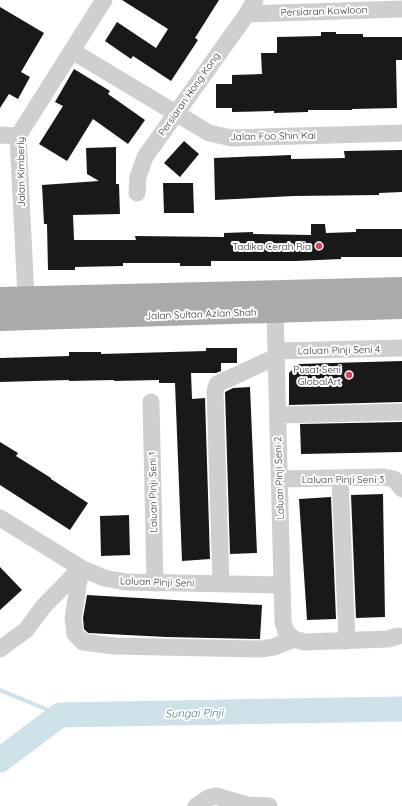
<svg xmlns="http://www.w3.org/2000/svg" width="402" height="806" font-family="Quicksand,sans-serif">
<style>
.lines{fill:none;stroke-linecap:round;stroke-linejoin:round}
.stream{stroke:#cde1e9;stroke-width:4}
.river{stroke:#cde1e9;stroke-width:25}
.building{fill:#191919}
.minor{stroke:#cfcfcf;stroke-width:17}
.major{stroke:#aaa;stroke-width:22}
.poi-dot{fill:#d9445c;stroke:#fff;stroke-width:1.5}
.labels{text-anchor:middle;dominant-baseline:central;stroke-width:4;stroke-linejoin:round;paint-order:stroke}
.street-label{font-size:10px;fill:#323232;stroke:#fff}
.poi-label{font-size:10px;fill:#323232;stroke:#fff;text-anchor:end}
.water-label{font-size:11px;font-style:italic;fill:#45798f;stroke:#fff}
</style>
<rect width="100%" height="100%" fill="#fff"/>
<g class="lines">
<path class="stream" d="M0,690L60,715"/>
<path class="river" d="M0,760L60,715L402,709"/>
</g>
<path class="building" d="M122,0H219L195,38L198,40L171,81L133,56L131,59L105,41L117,22L156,48L168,29Z
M0,7L44,33L21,72L30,77L18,99L9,94L0,108Z
M321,32H336V34H363V37H402V60H396L397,108L352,109V110H308V112L274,113V111L232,112V108H216V84H232V75L262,74L261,53H277V37L321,36Z
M74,69L110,91L108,94L145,120L128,144L93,119L67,161L39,144L63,106L55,102Z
M184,141L199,154L180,177L164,163Z
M116,147V184H119L120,214L73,215L74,240H136L135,236L224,237V233L253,232V234L311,235V224H325L326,233L356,232V229H402V257H341V259L296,261H211V266H180V263H123V266L75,267V270H48L47,224H44L42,185L99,181L87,174L86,148Z
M402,150V192L379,193V195L294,196L215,200L214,158L291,155V159L345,158L344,151Z
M163,183H193L194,213H164Z
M206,348H237V363H221V371L216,373H191L192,399L205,398L210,559L182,561L175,383H159V380L114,381V380L69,381V380L0,382V358L69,356V352H101V354L206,351Z
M402,361V402L289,405V373L298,364Z
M250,387L257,553L230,554L225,392L233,388Z
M402,422V452L301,454L300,424Z
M0,442L18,453L16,456L51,478V479L88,503L70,530L0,485Z
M383,494L385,617L356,618L351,495Z
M331,497L336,619L307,620L299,499Z
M129,515L130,555L101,556L100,516Z
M0,567L22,590L0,610Z
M87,595L262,605L260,639L166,637L88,633L84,629L83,618Z"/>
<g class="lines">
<path class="minor" d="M247,14L402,9
M72,51L209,133L232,138L402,133
M0,135L18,136
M137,193L138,177L145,157L247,14L255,0
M34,305L29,302L26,297L18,136L104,0
M275,312L283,622L286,632L294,639
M276,351L402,348
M151,402L155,583
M278,415L402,412
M340,478L347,641
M279,479L383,477L394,479L402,489
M0,518L81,568L104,578L126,582L282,585
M81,568L73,618L75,634L83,642L114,646L261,649L274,647L294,639L304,642L388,639L398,636
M221,584L215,391L217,384L276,357
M0,649L26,630L43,607L81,568
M196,806L208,798L216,796L247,805L269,806"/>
<path class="major" d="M0,298L402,288
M0,320L402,308"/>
</g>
<g class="poi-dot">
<circle cx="319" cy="246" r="4"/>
<circle cx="349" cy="375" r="4"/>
</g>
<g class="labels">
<g class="street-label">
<text transform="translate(324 11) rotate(-2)">Persiaran Kowloon</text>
<text transform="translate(189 94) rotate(-55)">Persiaran Hong Kong</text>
<text transform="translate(273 136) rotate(-1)">Jalan Foo Shin Kai</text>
<text transform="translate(21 172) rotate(-91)">Jalan Kimberly</text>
<text transform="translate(201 314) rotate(-2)">Jalan Sultan Azlan Shah</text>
<text transform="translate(339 350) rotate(-1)">Laluan Pinji Seni 4</text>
<text transform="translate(279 478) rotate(-92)">Laluan Pinji Seni 2</text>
<text x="343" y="479">Laluan Pinji Seni 3</text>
<text transform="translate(153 492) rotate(-91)">Laluan Pinji Seni 1</text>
<text transform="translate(157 582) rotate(2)">Laluan Pinji Seni</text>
</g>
<g class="poi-label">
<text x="311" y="246">Tadika Cerah Ria</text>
<text x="341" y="369">Pusat Seni<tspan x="341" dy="12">GlobalArt</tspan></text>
</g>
<g class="water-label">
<text transform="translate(194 713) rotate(-1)">Sungai Pinji</text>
</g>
</g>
</svg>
